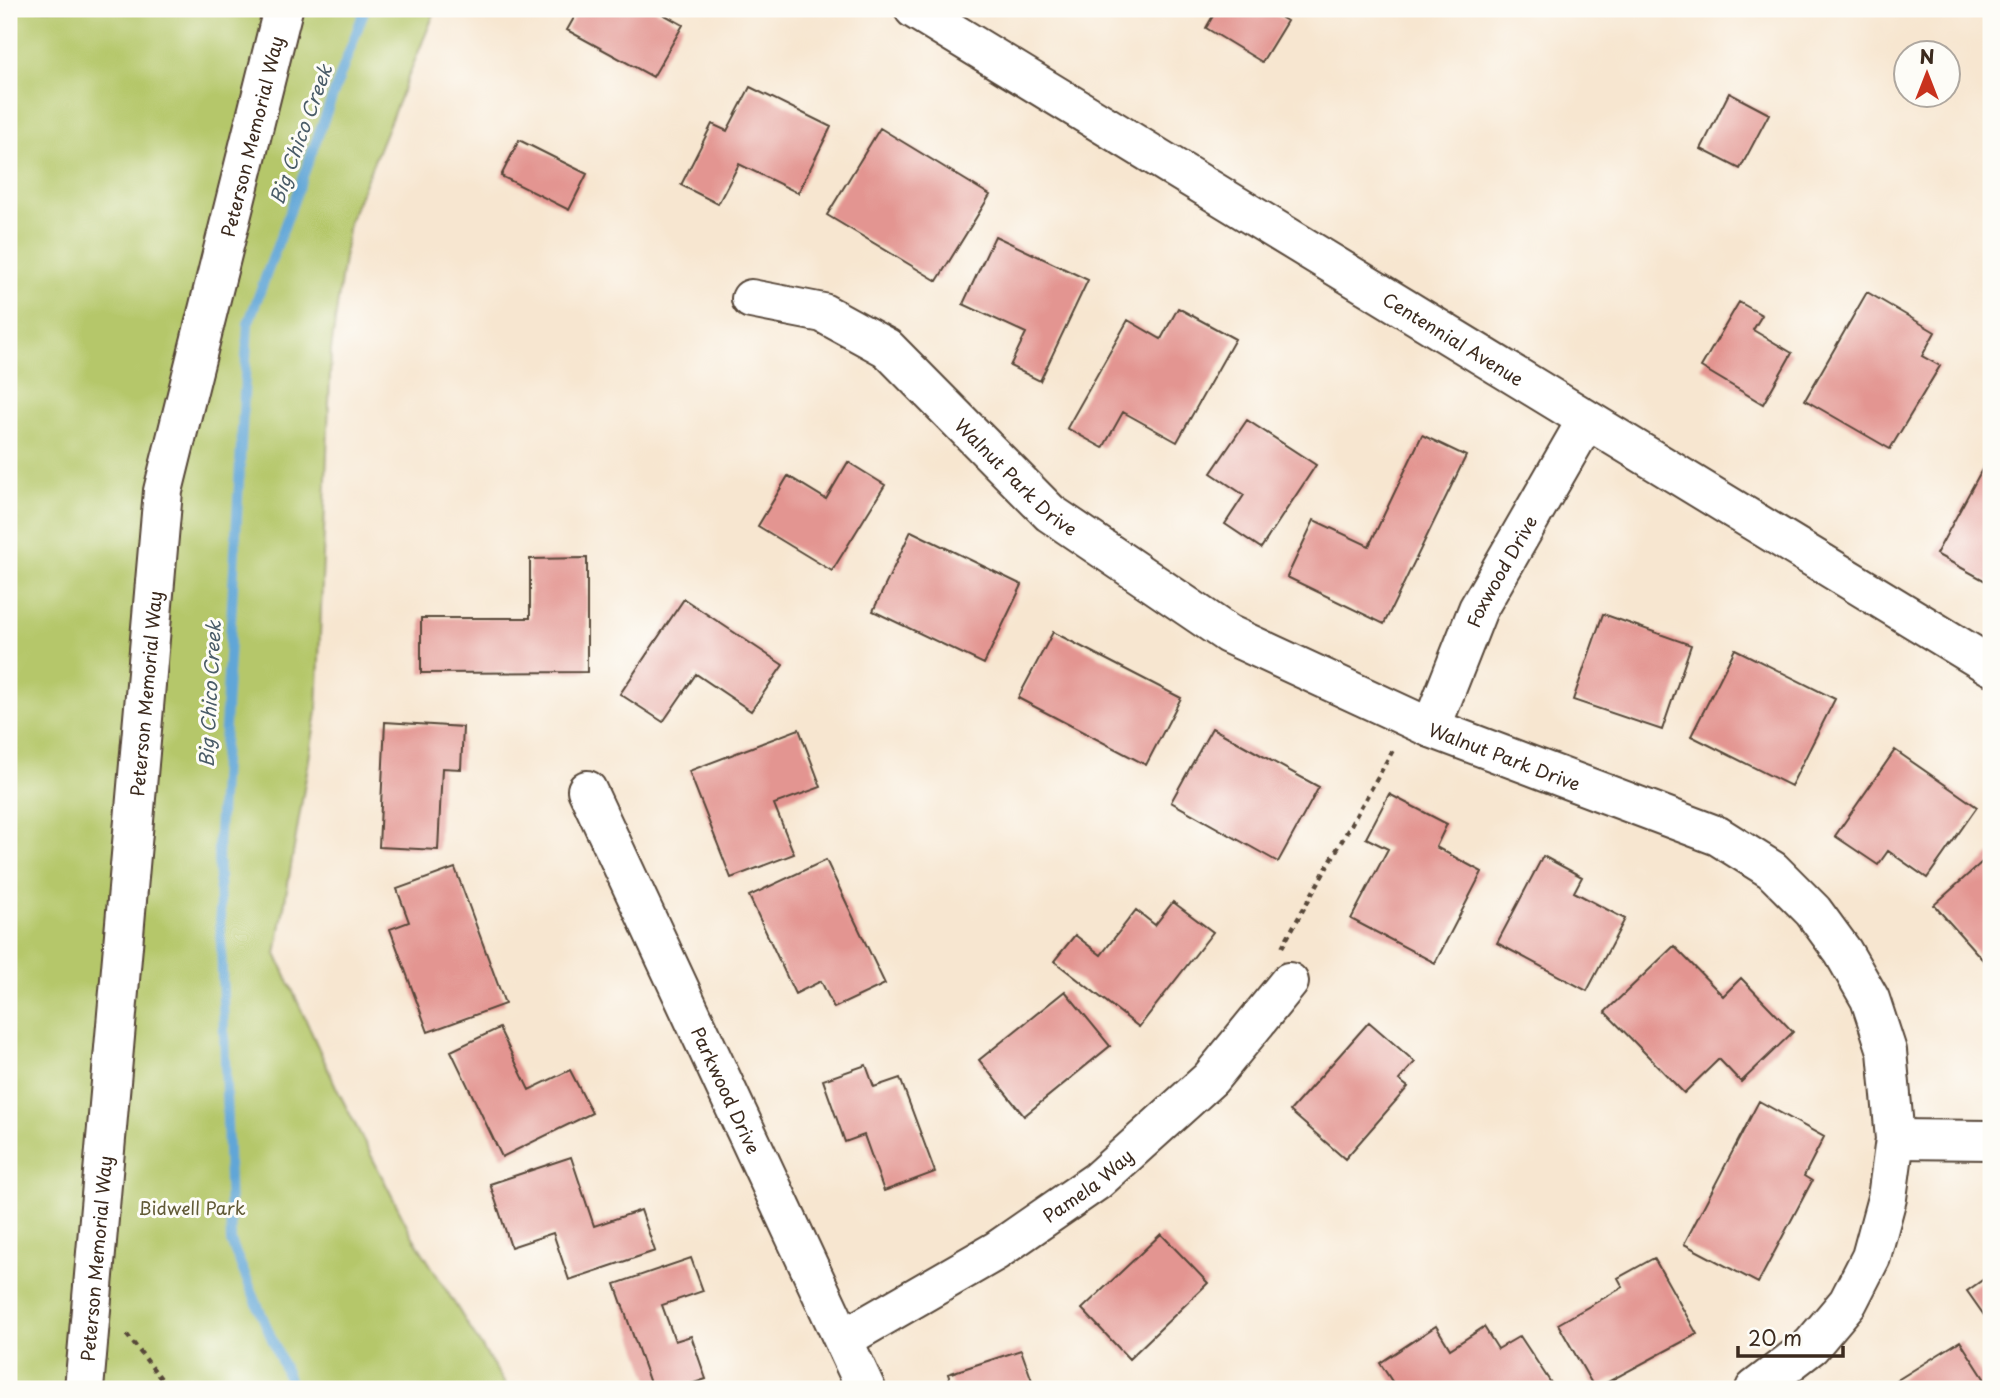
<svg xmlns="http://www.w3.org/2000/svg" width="2000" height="1398" font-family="'Playpen Sans',sans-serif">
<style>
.green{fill:#b5c76a;stroke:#787844;stroke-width:2}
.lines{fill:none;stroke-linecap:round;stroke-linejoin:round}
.stream{stroke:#61a6d7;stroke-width:10}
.building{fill:#e39591}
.minor-casing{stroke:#574639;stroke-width:42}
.path{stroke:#574639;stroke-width:4.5;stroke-dasharray:5 5;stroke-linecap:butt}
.minor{stroke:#fff;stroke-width:38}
.labels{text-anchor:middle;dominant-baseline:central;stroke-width:6;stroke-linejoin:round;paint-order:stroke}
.street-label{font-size:18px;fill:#3b2a1e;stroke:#fdfcf7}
.park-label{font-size:18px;fill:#605935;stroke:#fdfcf7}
.water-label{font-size:19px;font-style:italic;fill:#4a5c68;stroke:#fdfcf7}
</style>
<rect width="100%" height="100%" fill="#fdfcf7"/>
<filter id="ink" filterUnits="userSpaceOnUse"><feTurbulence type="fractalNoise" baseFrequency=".0143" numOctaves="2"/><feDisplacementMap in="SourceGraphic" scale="14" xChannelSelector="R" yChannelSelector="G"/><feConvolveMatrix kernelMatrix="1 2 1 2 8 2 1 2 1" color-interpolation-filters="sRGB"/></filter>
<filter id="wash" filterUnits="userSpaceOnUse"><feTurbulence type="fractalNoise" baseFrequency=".00686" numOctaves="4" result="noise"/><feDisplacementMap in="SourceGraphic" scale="28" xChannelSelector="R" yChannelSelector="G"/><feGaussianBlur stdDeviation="1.57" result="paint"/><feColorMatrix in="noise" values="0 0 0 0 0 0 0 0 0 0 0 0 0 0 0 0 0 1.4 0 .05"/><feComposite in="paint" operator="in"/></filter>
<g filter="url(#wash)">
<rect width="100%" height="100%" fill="#f7e6d0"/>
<path class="green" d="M9,9H436L349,222L331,350L317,712L276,954L337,1089L413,1237L508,1389H9Z"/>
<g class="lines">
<path class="stream" d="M293,1389L231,1242L218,850L248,324L365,9"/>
</g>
<g id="blocks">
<path class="building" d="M579,9H654L683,25L653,77L567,30Z
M1217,9H1267L1287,21L1262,62L1206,28Z
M750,87L831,127L798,193L739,164L718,204L681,185L712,124L727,131Z
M1729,93L1769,114L1740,169L1701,149Z
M880,128L990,195L937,281L827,215Z
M519,140L587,174L569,210L501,176Z
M995,236L1088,280L1040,381L1010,366L1026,333L963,304Z
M1867,292L1935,332L1922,356L1940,366L1890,449L1805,400Z
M1739,302L1762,315L1753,330L1792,353L1763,404L1701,367Z
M1178,308L1235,339L1177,442L1123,412L1103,448L1067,428L1128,320L1161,339Z
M1247,420L1316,465L1261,548L1225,524L1244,495L1211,473Z
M1422,435L1466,456L1384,624L1287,577L1314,520L1369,546Z
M1991,453V584L1936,554Z
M848,462L885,485L832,571L758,526L788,476L826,499Z
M911,531L1022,585L984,664L873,611Z
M587,558V672L421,673V618H530V559Z
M684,599L783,665L751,711L696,674L663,722L620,694Z
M1603,614L1691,645L1662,730L1573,700Z
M1053,632L1181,698L1146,765L1018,698Z
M1735,649L1835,699L1791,786L1691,736Z
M385,722L463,727L461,769L442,768L438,850L379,847Z
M1212,728L1319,787L1278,862L1171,802Z
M799,729L821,787L774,804L794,854L731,878L689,771Z
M1895,750L1977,807L1927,878L1888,851L1878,865L1835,836Z
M1389,794L1447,824L1436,847L1482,872L1435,963L1351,919L1388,849L1366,838Z
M1991,854V969L1934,905Z
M1543,856L1582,877L1574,892L1625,919L1587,991L1497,943Z
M826,860L885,984L834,1008L821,981L795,994L749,896Z
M455,868L505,1004L428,1032L390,929L409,922L397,889Z
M1173,902L1213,932L1139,1027L1054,961L1075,935L1101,955L1136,910L1155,925Z
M1674,946L1723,996L1741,978L1793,1032L1741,1082L1719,1059L1684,1093L1605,1012Z
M1065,991L1110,1046L1024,1116L979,1060Z
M1369,1022L1415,1062L1399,1080L1408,1087L1345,1159L1290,1111Z
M499,1028L529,1090L570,1070L592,1113L502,1157L451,1051Z
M866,1065L874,1087L900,1078L935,1172L884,1191L864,1135L845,1142L823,1080Z
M1759,1101L1824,1137L1804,1176L1812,1181L1758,1283L1684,1244Z
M571,1157L594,1226L641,1210L655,1251L569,1280L553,1233L511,1247L490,1184Z
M1161,1234L1208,1283L1129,1359L1082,1309Z
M691,1258L703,1291L662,1305L675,1341L691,1336L706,1379L676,1389H652L615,1284Z
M1654,1258L1697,1334L1595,1389L1558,1324L1623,1287L1618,1278Z
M1991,1274V1325L1967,1291Z
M1436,1326L1450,1349L1484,1327L1498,1349L1520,1336L1555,1389H1397L1380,1363Z
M1960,1341L1991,1389H1883Z
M1021,1350L1035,1389H953L948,1374Z"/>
</g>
</g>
<g filter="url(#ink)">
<use href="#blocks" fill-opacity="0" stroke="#574639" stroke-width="2"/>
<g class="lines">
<g class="minor-casing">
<g id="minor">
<path id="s1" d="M914,9L1991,666"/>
<path id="s2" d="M751,299L823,313L887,348L1050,513L1228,634L1431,728L1718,836L1772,870L1813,911L1843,952L1870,999L1887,1051L1895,1139L1887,1198L1871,1257L1848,1302L1811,1346L1755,1389"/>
<path id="s3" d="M1431,728L1478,609L1586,421"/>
<path id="s4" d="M587,790L866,1389"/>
<path d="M1895,1139L1991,1140"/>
<path id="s5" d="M845,1338L996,1251L1097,1181L1210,1079L1289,982"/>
<path id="s6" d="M84,1389L163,491L283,9"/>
</g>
</g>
<path class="path" d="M1282,947L1393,750
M127,1335L169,1389"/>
<use href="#minor" class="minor"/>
</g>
</g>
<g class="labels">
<g class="street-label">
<text stroke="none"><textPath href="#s6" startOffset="1267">Peterson Memorial Way</textPath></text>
<text stroke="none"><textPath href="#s1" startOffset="632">Centennial Avenue</textPath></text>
<text stroke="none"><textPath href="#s2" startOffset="329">Walnut Park Drive</textPath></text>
<text stroke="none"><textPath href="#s3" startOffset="172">Foxwood Drive</textPath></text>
<text stroke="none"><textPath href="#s6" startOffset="698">Peterson Memorial Way</textPath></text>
<text stroke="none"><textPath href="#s2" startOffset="896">Walnut Park Drive</textPath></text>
<text stroke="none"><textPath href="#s4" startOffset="331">Parkwood Drive</textPath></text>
<text stroke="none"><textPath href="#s5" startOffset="287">Pamela Way</textPath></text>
<text stroke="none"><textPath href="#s6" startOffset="131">Peterson Memorial Way</textPath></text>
</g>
<g class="park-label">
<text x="192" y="1207">Bidwell Park</text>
</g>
<g class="water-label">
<text transform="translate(300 134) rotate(-70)">Big Chico Creek</text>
<text transform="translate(209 694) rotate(-87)">Big Chico Creek</text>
</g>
</g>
<rect width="2000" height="1398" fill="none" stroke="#fdfcf7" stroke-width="35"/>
<g transform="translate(1927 74)"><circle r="33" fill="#fdfcf7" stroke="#afa8a0" stroke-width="2"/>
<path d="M0-5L12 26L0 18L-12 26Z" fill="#c8321e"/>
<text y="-10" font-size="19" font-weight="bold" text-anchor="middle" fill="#3b2a1e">N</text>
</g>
<path d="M1738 1346v10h105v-10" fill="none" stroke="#3b2a1e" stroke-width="3.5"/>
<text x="1748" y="1346" font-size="21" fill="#3b2a1e" stroke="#fdfcf7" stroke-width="5" paint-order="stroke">20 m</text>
</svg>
